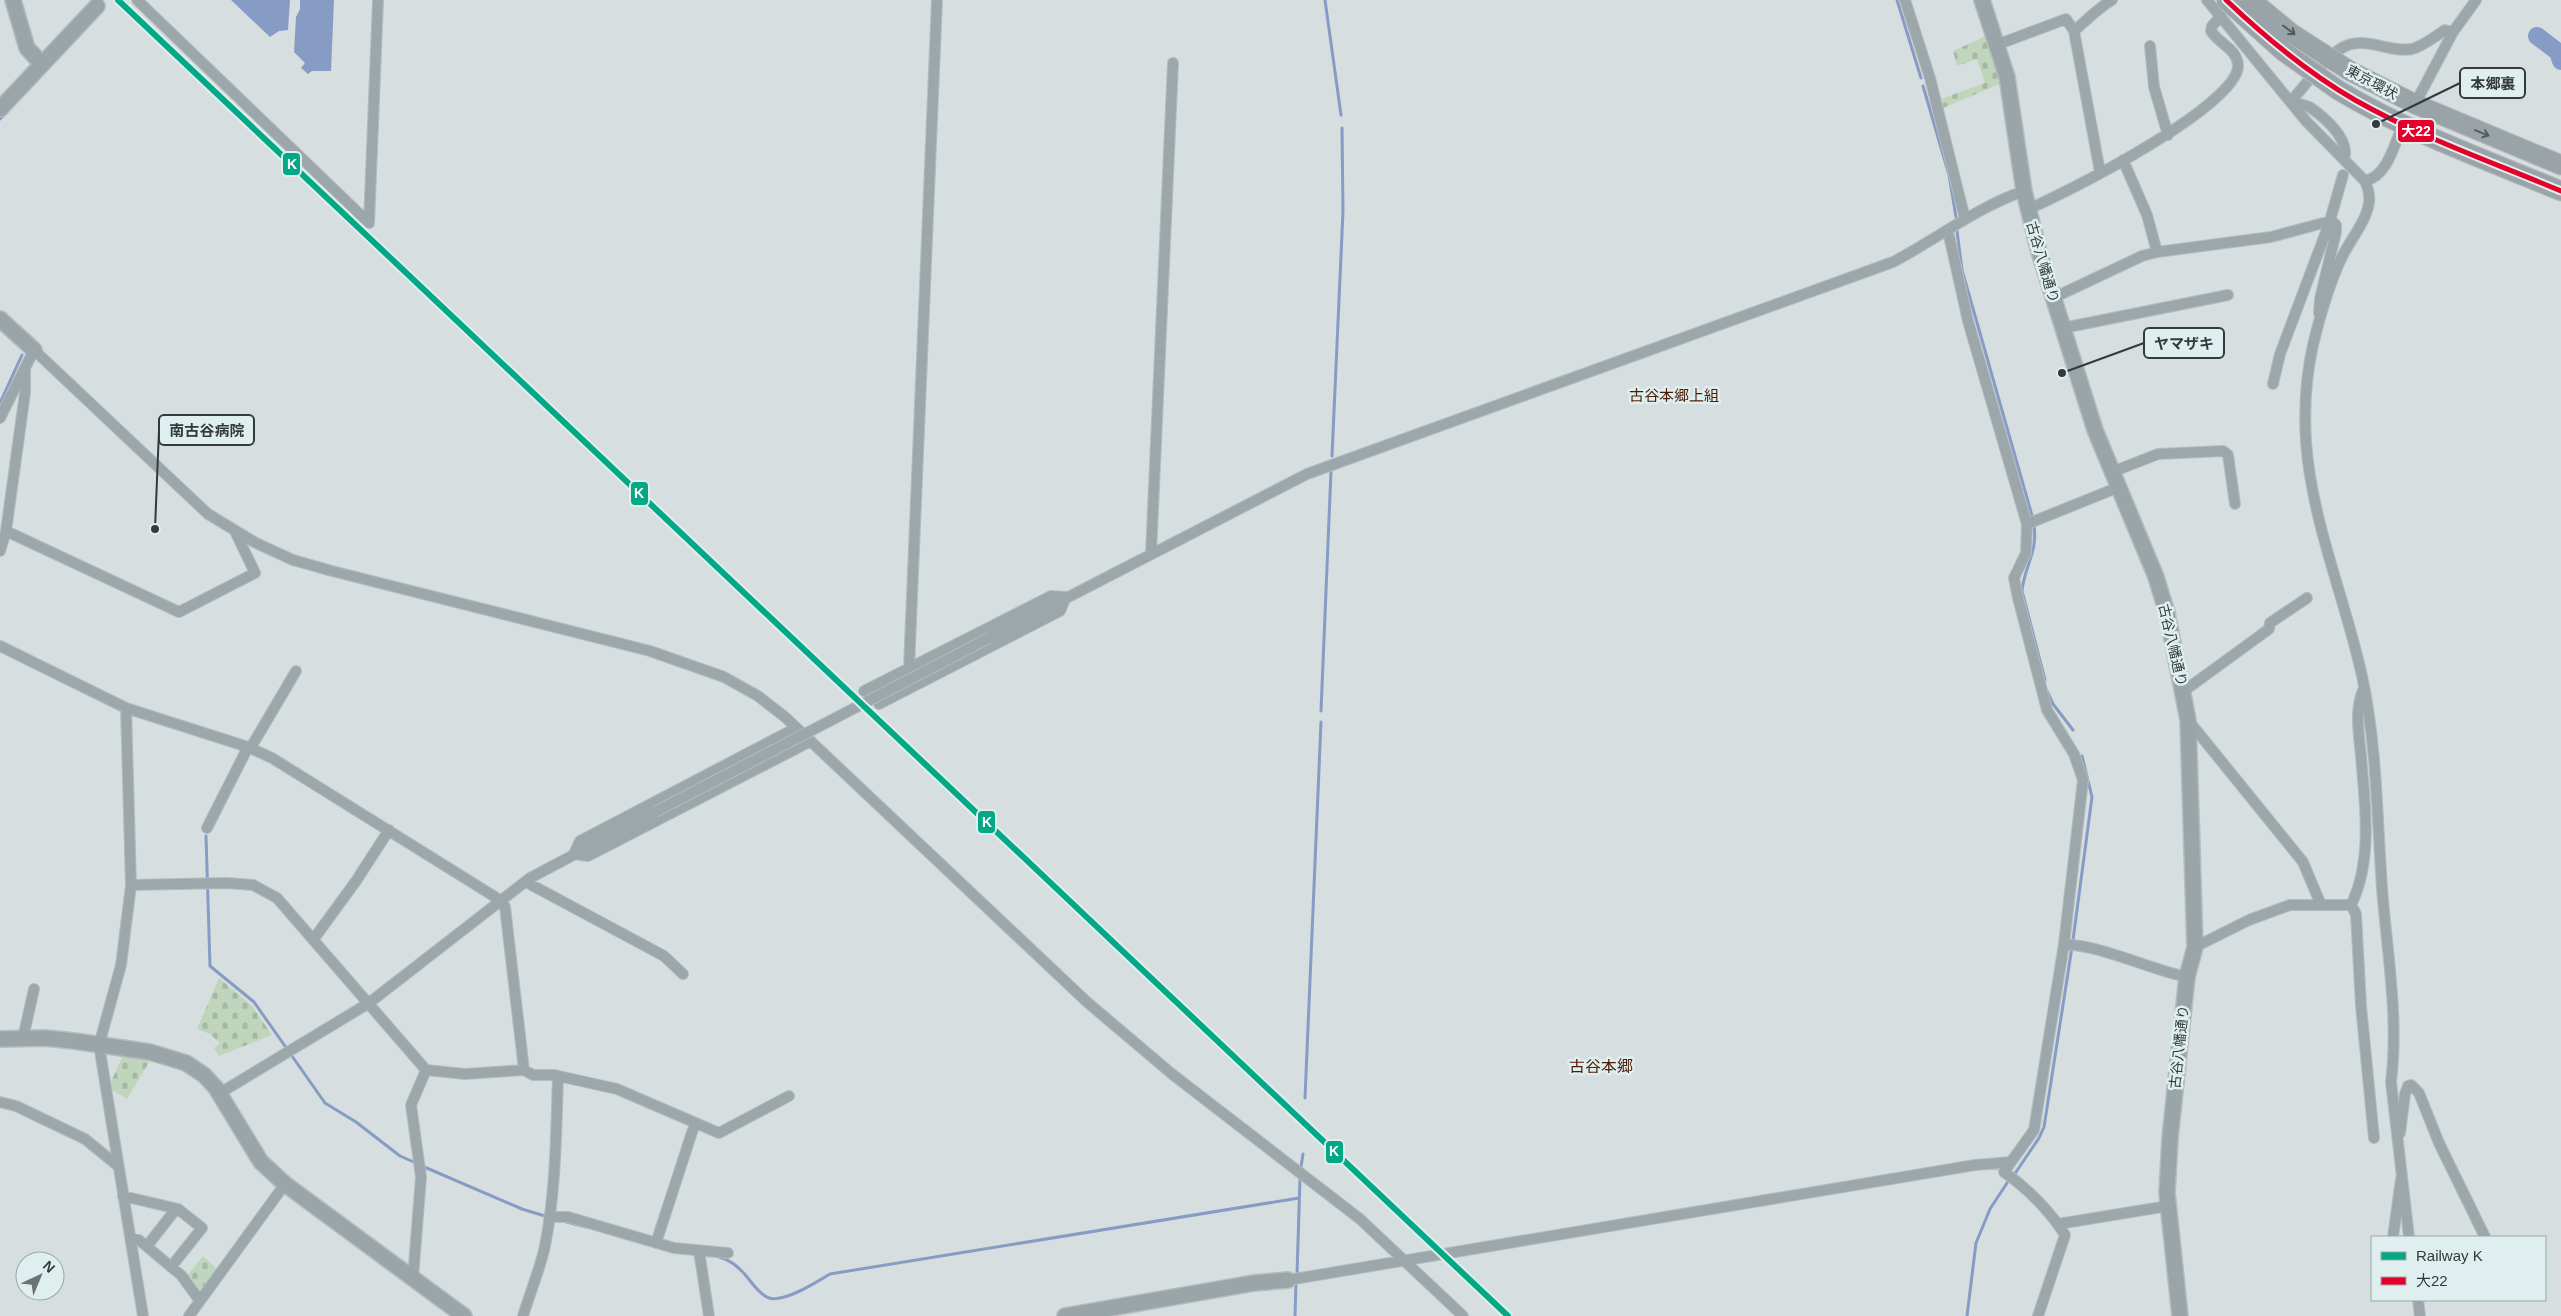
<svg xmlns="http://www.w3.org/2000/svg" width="2561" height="1316" font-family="Arial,'Noto Sans JP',sans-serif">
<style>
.cemetery{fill:url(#cemetery-stones)}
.water{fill:#869cc4}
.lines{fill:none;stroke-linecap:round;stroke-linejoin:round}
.stream{stroke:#869cc4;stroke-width:3}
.river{stroke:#869cc4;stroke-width:18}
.street-casing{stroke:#b6bcbd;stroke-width:12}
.secondary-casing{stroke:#b6bcbd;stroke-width:18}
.highway-casing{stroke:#b6bcbd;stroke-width:21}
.street{stroke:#9ca7ab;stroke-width:10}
.secondary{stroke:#9aa5a9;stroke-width:15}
.highway{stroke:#9aa3a8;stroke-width:19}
.street-bridge-casing{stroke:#b6bcbd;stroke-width:12;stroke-linecap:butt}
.highway-bridge-casing{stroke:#b6bcbd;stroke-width:21;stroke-linecap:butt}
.street-bridge{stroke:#9ca7ab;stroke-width:10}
.highway-bridge{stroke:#9aa3a8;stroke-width:19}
.bus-1-casing{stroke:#dfeff0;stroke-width:9}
.bus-1{stroke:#e4002b;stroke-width:5}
.rail-1-casing{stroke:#dfeff0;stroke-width:10}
.rail-1{stroke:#05a885;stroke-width:6}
.oneway{stroke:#525a5b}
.labels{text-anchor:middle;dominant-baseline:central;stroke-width:5;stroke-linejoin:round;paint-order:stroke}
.street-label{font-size:14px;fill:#333a3a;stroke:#dfeff0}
.neighbourhood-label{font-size:15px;fill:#4c1c04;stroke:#dfeff0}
.quarter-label{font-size:16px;fill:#4c1c04;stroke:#dfeff0}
.leader{fill:none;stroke:#333a3a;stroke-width:2}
.callout-dot{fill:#333a3a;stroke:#dfeff0;stroke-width:2}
.callout{fill:#dfeff0;stroke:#333a3a;stroke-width:2}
.callout-label{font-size:15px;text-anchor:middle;font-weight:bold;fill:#333a3a}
.line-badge{stroke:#dfeff0;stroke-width:2}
.badge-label{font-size:14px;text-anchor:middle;font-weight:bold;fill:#fff}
</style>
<defs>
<pattern id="cemetery-stones" width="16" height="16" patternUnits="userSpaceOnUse" patternTransform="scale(1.25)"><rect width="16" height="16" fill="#bfd6bd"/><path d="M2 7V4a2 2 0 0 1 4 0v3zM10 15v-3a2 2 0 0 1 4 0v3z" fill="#a5b8a3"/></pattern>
</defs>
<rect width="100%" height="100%" fill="#d6dedf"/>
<path class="cemetery" d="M1988,35L2002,83L1941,109L1938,100L1985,83L1977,59L1957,66L1953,51Z
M219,978L252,1006L272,1035L219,1056L214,1048L220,1043L210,1034L197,1029Z
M123,1055L151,1059L127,1099L112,1090L110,1084Z
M203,1256L219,1271L200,1296L185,1278Z"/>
<path class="water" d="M231,0H290L288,30L279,31L270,37Z
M300,0H334L331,71H312L308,74L301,68L305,63L294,52L296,17L300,9Z"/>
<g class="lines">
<path class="stream" d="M1325,0L1341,115
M1897,0L1921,78
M1923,86L1949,175L1956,217
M0,119L5,114
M1957,231L1962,270L2033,519
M0,403L22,355
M1332,456L1343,211L1342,128
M2034,526C2038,552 2024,567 2022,591L2045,680
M2047,691L2053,704L2073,730
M1321,711L1331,471
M206,836L210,966L254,1002L325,1103L356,1122L400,1156L416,1163
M2073,940L2092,797L2082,756
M1305,1098L1321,722
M422,1166L522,1209L548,1217
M1301,1167L1303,1154
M2014,1175L2039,1138L2044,1127L2072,947
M563,1221L586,1227
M719,1257C730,1260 740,1268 747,1277C753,1284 760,1295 769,1298C784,1303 817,1282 830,1274L1299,1198
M1297,1275L1300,1178
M1295,1316L1296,1282
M1967,1316L1976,1243L1990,1209L2009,1180"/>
<path class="river" d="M2537,36L2558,52L2561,61"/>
<g class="street-casing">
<path id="street" d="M137,0L369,223
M1905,0L1930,78L1965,219
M2207,0L2306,121L2365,181C2368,188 2370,196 2369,203C2366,222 2350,240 2342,257C2329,284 2320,316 2313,345C2306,376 2304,410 2306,442C2312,523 2345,598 2362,676C2377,745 2377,818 2382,888C2387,952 2399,1018 2391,1082L2409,1237
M2074,31C2087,20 2098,8 2112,0
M1999,44L2066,19L2074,31L2100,172
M2150,46L2154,87L2168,135
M2291,101C2304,87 2330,51 2348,45C2370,38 2390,53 2412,49C2423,46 2436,36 2445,30L2453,32
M2292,102C2298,104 2306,105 2311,108C2325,118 2347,137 2345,155
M2415,104L2453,32L2476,0
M2123,160L2147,215L2157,252
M2365,181C2388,176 2394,144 2403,125
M2028,209C2065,194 2237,106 2238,66C2238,49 2219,44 2211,31L2212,26L2221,16
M369,223L378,0
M2053,298L2142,256L2157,252L2271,237L2323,223L2329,224L2343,175
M2319,313L2320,299L2336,232V225L2331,220
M2063,328L2228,295
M2273,384L2280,354L2329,224
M0,418L34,350L208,514L256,543L293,560L332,571L650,651L724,677L758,696L785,717L1087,1002L1172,1074L1360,1219L1463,1316
M2112,472L2158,454L2223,451L2228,455L2235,504
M2027,524L2119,487
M6,531L179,612L255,573L235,531
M0,551L6,531L25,393V369
M1151,554L1173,63
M989,638L1307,474L1893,262C1937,239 1977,207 2024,191
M0,646L126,708L248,747L272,758L500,900L505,907L524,1070L533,1075H554L617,1089L719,1133L789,1096
M909,668L937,0
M864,691L1051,596L1066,597L1060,611L879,704
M2184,691L2269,629L2270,623L2307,598
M126,708L131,885L121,965L99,1045L143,1316
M2188,720L2303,862L2321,905
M250,749L296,671
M207,828L248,747
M574,854L588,856L811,741
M574,854L580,841L796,728
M526,882L664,956L683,974
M131,885L227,883L253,885L277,898L426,1070L465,1074L524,1070
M2351,905L2356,914L2361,1006L2374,1138
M313,940L356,881L389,830
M2064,944C2107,947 2145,968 2187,977
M2195,947L2249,920L2290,905H2351C2373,861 2365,804 2361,756C2359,734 2354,709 2364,688
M23,1038L34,989
M220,1093L369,1003L530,878L655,812
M0,1102L16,1106L85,1139L118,1166
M2400,1133L2405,1094L2408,1086L2411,1085L2419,1093L2439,1143L2485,1237
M2011,1162L2004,1172C2026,1187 2051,1212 2065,1235L2038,1316
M123,1196L178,1209L202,1228L171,1267
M549,1217H568L674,1248L728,1253
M2058,1224L2168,1206
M2393,1237L2401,1179
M131,1238L139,1240L181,1275L200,1301
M656,1243L695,1123
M147,1246L176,1209
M699,1251L709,1316
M413,1278L421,1177L411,1105L426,1070
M1288,1280L1975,1165L2011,1162L2034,1130L2064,944L2083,780L2074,754L2047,710L2018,598L2014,578L2026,553L2027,524L1968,321L1948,231
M2418,1300L2420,1316
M189,1316L285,1184
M523,1316C530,1293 540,1269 545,1246C556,1190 556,1133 558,1076"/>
</g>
<g class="secondary-casing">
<path id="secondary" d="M13,0L27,48L42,64
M1982,0L2007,77L2024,191L2039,252L2095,430L2156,577L2167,613L2188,720L2195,947L2187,977L2170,1138L2167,1193L2180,1316
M0,109L97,6
M0,319L34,350
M0,1039L45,1038L74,1041L150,1052L186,1063L204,1075L216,1088L261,1162L285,1184L464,1316
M1065,1316L1254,1283L1288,1280"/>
</g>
<g class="highway-casing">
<path id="highway" d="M2350,71L2415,104L2561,165
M2338,90C2408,132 2486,160 2561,191"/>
</g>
<use href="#street" class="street"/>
<use href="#secondary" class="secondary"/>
<use href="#highway" class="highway"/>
<g class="street-bridge-casing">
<path id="street-bridge" d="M655,812L989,638"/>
</g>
<g class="highway-bridge-casing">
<path id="highway-bridge" d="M2226,0L2283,51L2338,90
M2251,0L2291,33L2350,71"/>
</g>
<use href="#street-bridge" class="street-bridge"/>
<use href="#highway-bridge" class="highway-bridge"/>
<g class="bus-1-casing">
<path id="bus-1" d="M2226,0C2266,38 2308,73 2355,100C2420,137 2492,162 2561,191"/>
</g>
<use href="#bus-1" class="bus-1"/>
<g class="rail-1-casing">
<path id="rail-1" d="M118,0L1508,1316"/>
</g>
<use href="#rail-1" class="rail-1"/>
</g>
<defs><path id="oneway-shaft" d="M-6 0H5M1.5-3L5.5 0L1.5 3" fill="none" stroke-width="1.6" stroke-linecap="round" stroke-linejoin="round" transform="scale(1.25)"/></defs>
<g class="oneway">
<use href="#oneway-shaft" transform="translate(2289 30) rotate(37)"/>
<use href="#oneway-shaft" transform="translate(2482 133) rotate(22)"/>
</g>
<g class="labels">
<g class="street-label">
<text transform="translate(2372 82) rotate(28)">東京環状</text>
<text transform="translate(2043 262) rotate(74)">古谷八幡通り</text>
<text transform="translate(2173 645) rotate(77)">古谷八幡通り</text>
<text transform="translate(2179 1047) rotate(-84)">古谷八幡通り</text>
</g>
<g class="neighbourhood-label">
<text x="1674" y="395">古谷本郷上組</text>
</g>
<g class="quarter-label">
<text x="1601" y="1066">古谷本郷</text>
</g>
</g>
<path class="leader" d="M2376 124L2460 83M2062 373L2144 343M155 529L159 430"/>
<g class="callout-dot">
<circle cx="2376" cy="124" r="5"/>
<circle cx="2062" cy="373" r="5"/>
<circle cx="155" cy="529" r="5"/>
</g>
<g class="callout">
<rect x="2460" y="68" width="65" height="30" rx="5"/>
<rect x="2144" y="328" width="80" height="30" rx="5"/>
<rect x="159" y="415" width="95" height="30" rx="5"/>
</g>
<g class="callout-label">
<text x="2493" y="89">本郷裏</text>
<text x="2184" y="349">ヤマザキ</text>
<text x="207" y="436">南古谷病院</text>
</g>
<g class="line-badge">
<rect x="2397" y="119" width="38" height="24" rx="5" fill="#e4002b"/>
<rect x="282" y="152" width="19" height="24" rx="5" fill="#05a885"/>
<rect x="630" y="481" width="19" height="25" rx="5" fill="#05a885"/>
<rect x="977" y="810" width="19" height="24" rx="5" fill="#05a885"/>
<rect x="1325" y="1140" width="19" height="24" rx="5" fill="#05a885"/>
</g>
<g class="badge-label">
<text x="2416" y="136">大22</text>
<text x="292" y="169">K</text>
<text x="639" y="498">K</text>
<text x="987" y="827">K</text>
<text x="1334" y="1156">K</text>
</g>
<rect x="2371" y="1236" width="175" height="65" fill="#dfeff0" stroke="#9aa7a7"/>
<rect x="2381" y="1252" width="25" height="8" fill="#05a885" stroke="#9aa7a7"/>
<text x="2416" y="1261" font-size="15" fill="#333a3a">Railway K</text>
<rect x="2381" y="1277" width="25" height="8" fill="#e4002b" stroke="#9aa7a7"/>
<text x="2416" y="1286" font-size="15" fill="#333a3a">大22</text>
<g transform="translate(40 1276) rotate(44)"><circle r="24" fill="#dfeff0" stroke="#9aa7a7"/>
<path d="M0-4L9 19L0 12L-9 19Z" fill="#6c7374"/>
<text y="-8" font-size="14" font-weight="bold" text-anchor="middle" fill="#333a3a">N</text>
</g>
</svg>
